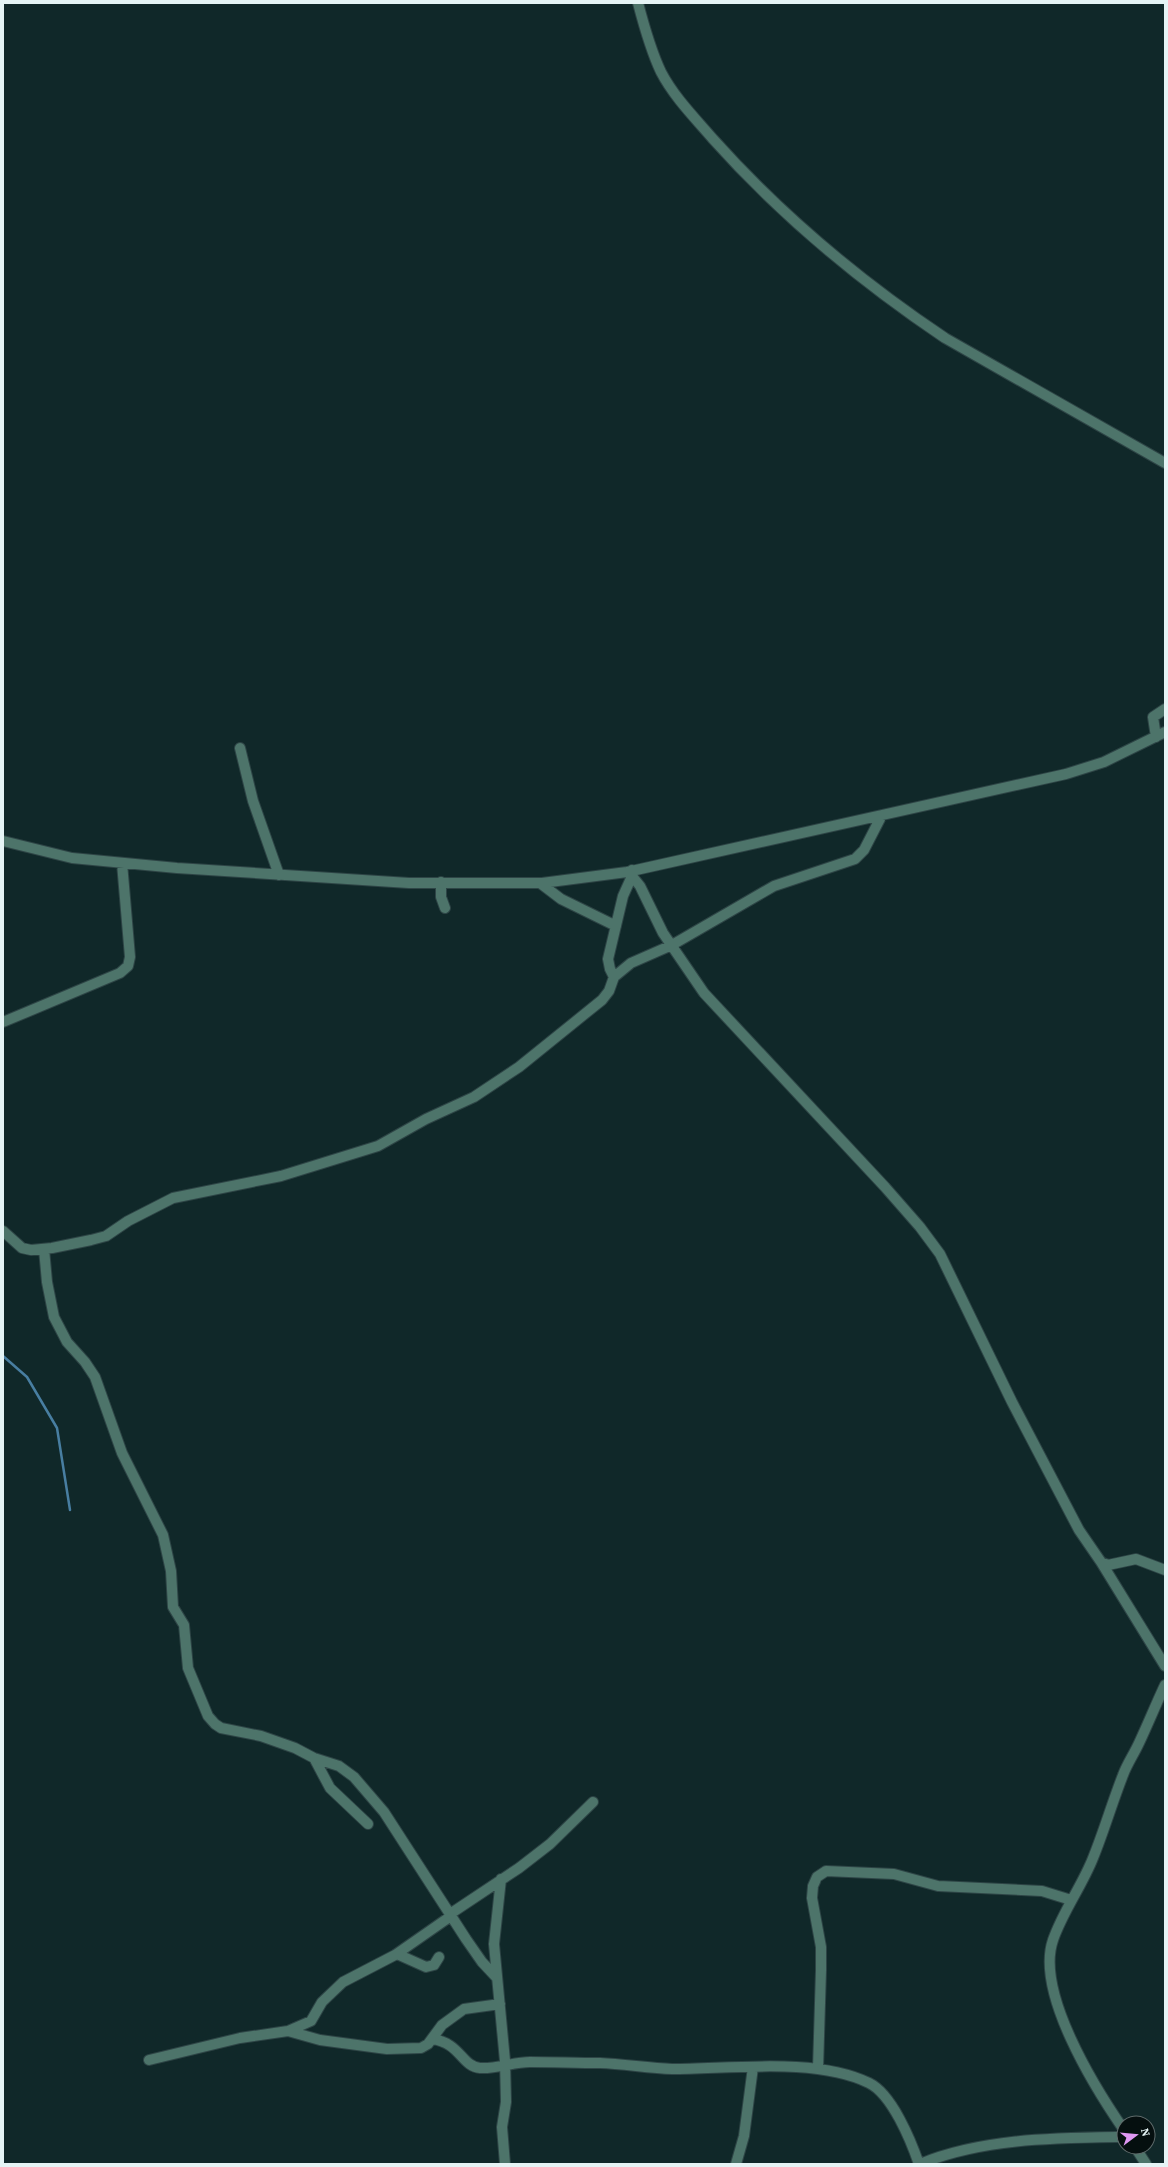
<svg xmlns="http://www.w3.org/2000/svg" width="1168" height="2167" font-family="'Source Serif 4',serif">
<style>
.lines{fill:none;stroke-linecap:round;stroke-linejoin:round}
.stream{stroke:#487ea1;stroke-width:2.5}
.minor-casing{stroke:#2e4546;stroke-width:12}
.minor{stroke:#4d746a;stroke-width:10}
</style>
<rect width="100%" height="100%" fill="#102829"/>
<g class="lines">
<path class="stream" d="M3,1356L27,1377L57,1428L70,1510"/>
<g class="minor-casing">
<path id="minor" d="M638,3C644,26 651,51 661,72C674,97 695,118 713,139C781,215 860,281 945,338L1165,463
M1156,737L1153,717L1165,709
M240,748L253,801L279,875
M3,841L72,858L177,868L409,883H542L627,872L1066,774L1104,762L1165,732
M632,876L640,886L663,933L704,993L885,1187L920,1227L940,1254L1012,1402L1079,1530L1101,1562L1108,1565L1136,1559L1165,1570
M441,882V897L445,908
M540,883L561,899L616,926
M614,977L610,969L608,959L623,896L632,876V870
M3,1022L120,973L128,966L130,957L122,863
M3,1231L22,1248L31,1250L52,1248L91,1240L106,1236L128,1221L173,1198L281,1176L378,1146L426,1119L474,1097L519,1067L602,1000L609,991L614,977L631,963L672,945L774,886L855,859L864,850L882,815
M44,1249L47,1282L54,1317L67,1342L85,1362L95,1377L122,1453L163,1535L171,1571L173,1607L184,1625L188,1668L208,1716L215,1724L221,1728L261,1736L295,1748L314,1758L339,1766L354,1777L384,1812L466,1939L482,1962L497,1978
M1101,1562L1165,1666
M314,1758L330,1788L368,1824
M501,1879L494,1944L505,2061L506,2102L502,2127L505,2164
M450,1914L519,1868L550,1844L593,1802
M397,1954L426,1967L434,1965L439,1957
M288,2031L311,2021L322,2002L343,1982L395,1955L451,1916
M432,2039C461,2043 461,2066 480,2068C497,2069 513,2062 530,2062C553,2062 577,2063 600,2063C624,2064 648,2068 672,2069C730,2069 816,2057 869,2083C892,2094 911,2141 919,2164
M149,2060L240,2038L288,2031L320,2040L387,2049L421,2048L428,2044L442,2025L464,2009L500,2004
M818,2069L821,1970V1947L812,1898L813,1886L817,1877L826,1871L894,1874L938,1886L1042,1891L1071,1900
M1124,2130C1095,2088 1035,1992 1053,1940C1063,1911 1082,1886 1093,1858C1104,1831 1112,1803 1123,1775C1127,1764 1134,1754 1139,1743C1148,1724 1156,1704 1165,1685
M1135,2147L1146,2164
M736,2164L744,2136L753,2067
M920,2164C983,2138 1056,2138 1124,2137"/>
</g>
<use href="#minor" class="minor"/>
</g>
<rect width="1168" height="2167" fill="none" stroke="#e5f4f5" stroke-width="8"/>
<g transform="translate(1136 2135) rotate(74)"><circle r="19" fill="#050f0f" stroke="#5f6b6b"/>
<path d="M0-3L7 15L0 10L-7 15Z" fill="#df98f2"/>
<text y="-6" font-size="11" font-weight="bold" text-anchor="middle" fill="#e5f4f5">N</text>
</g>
</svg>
